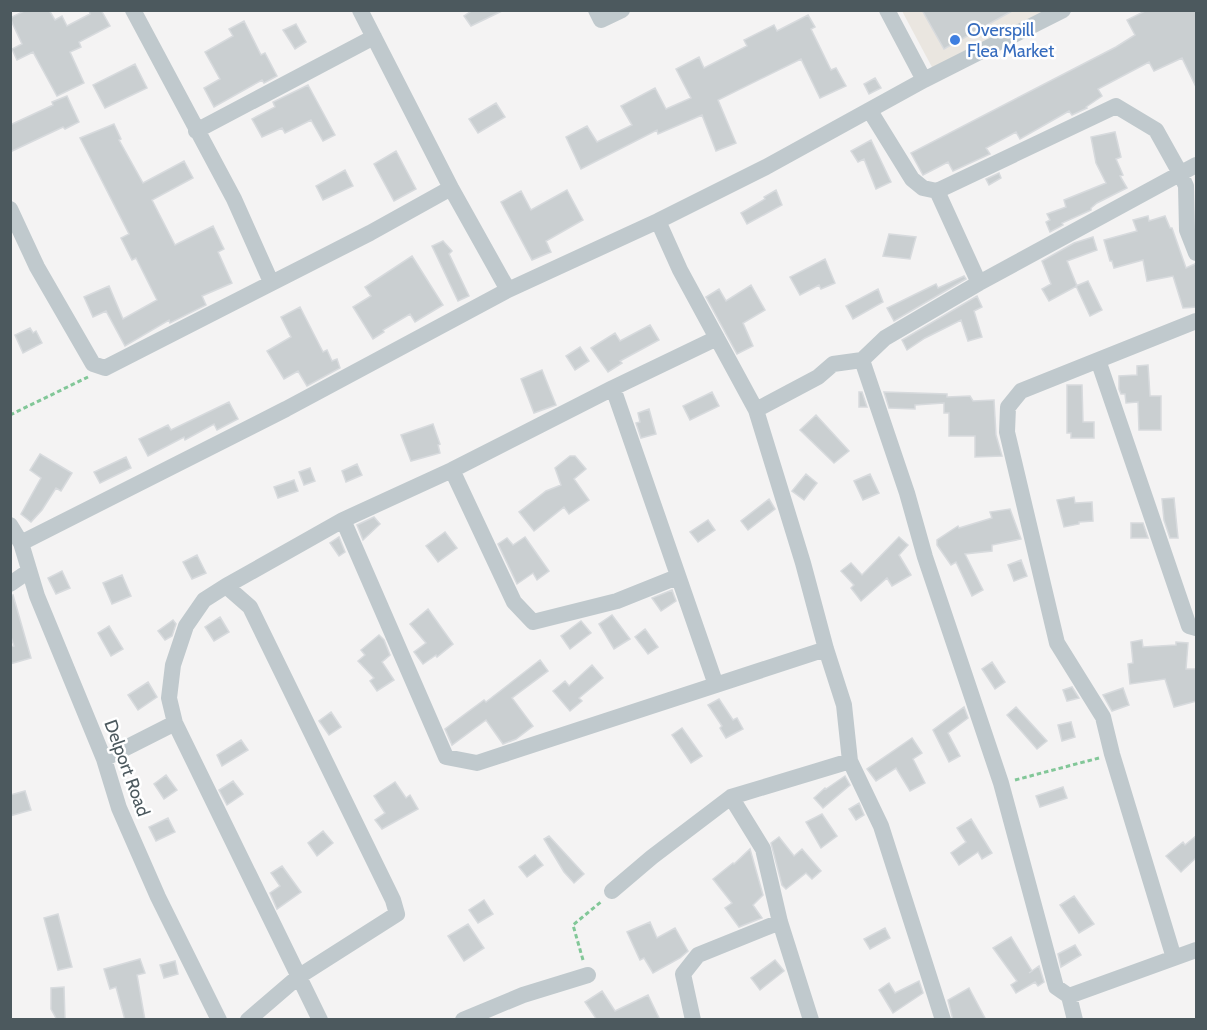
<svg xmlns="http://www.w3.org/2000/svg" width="1207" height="1030" font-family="Cabin,sans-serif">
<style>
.commercial{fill:#eae6e0}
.building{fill:#cacfd1;stroke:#d7dadd;stroke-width:1.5}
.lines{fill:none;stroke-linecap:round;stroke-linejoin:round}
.path{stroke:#82c798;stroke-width:3;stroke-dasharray:4.5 3;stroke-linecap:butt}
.minor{stroke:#c0c9cd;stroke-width:16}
.shop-dot{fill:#3f7fe0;stroke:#fff;stroke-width:2}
.labels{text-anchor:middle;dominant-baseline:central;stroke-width:5;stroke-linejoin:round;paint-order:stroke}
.shop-label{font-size:18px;fill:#366cbe;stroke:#fff;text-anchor:start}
.street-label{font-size:18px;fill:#4c595e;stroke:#fff}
</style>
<rect width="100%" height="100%" fill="#f4f3f3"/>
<path class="commercial" d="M902,11H1052L933,69Z"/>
<path class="building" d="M26,10H49L55,20L62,16L67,26L90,14L89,10H101L110,26L79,42L81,47L70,52L84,83L57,96L33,52L17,60L12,49L22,44L10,18Z
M473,10H504L471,26L464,16Z
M922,10H1014L944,49Z
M1147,10H1197V89L1182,58L1154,71L1149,62L1098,89L1102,96L1086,107L1087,108L1072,115L1069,111L1020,139L1016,132L986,148L990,154L953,171L948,162L923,175L911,153L1116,47L1135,35L1127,20Z
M808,15L815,27L811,29L831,70L836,68L846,86L820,98L801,59L718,100L736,143L716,151L702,115L658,134L657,130L581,169L566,137L587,126L597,142L632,125L621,106L655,88L666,109L691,98L676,69L699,57L704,68L747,46L744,40L774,25L777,31Z
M244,21L261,55L265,53L277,76L264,83L262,80L214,107L204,88L220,79L205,52L233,36L229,29Z
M296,24L306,42L295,49L283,30Z
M135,64L147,88L105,108L93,85Z
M875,78L881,88L869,94L864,84Z
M308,85L335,135L323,141L311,120L285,133L282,128L262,137L252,119L275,107L273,102Z
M67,96L79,122L65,129L63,127L10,152V125L53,105L52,102Z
M496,103L505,117L478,133L469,119Z
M114,124L121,139L119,140L143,183L184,161L193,178L152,200L175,245L213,226L224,249L218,252L232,283L202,296L206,305L170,323L169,320L125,346L106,311L93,317L84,297L109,286L123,319L157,300L136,258L132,260L121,238L129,234L80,138Z
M1115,132L1121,157L1116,159L1123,175L1120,176L1127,188L1097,203L1091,208V210L1062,223L1063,225L1050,232L1046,222L1050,220L1047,214L1066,207L1064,200L1106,183L1096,163L1091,137Z
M871,140L891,182L876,189L864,159L858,162L851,151Z
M396,151L416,189L394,201L374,164Z
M345,170L353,186L323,200L316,186Z
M999,173L1001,178L989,185L986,179Z
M567,190L583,220L546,241L551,252L532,260L501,202L521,191L531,210Z
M776,190L782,205L747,224L741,213L765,199L764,197Z
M1148,216L1149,221L1165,216L1170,228H1172L1186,268L1197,263V307L1183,308L1173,276L1147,281L1143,260L1114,268L1112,261H1110L1104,240L1137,231L1133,220Z
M889,234L916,237L910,259L883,256Z
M1093,237L1097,250L1067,261L1077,286L1049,301L1042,289L1051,284L1042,261L1074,243Z
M443,241L452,251L449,254L469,296L458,301L432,246Z
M412,256L443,305L415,322L410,314L383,330L384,332L373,339L353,307L371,296L365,287Z
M825,259L835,283L821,289L819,285L800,295L790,277Z
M964,276L966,279L894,321L887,308L936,284L938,288Z
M1088,281L1102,310L1090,316L1076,286Z
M751,285L765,310L743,323L753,346L737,354L706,297L719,289L726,301Z
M878,289L883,302L853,319L846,306Z
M977,296L982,307L974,311L982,337L968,341L961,320L925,338L907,350L902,340Z
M300,307L323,352L327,350L332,361L337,359L340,368L307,386L298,371L284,379L267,351L291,337L281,317Z
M650,325L659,340L620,361L622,363L608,372L591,348L615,333L620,341Z
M30,328L33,333L36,331L42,343L23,353L15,335Z
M580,347L589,361L575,370L566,356Z
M1148,365L1150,396H1161V430H1139L1138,402L1126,403L1125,394H1121L1119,389V376L1137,375V366Z
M542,370L556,405L534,413L521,379Z
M1067,385H1082L1083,422H1094V438H1071V433H1067Z
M712,392L719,406L690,420L683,406Z
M859,392H862L867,407H859Z
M884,392L947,394V397L970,396L973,401L994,400L996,435L1002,456L975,457V436H949V413H944V403L915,405V409L889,408Z
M229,402L238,419L217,430L214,424L185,440L184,437L148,456L139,439L168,425L171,430Z
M649,409L656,434L641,438L636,423L640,422L638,413Z
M816,415L849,451L834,463L800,430Z
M433,424L440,444L438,445L440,453L411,461L401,435Z
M40,454L72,473L61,491L56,488L42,510L31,522L21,514L41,478L30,470Z
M570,456H575L586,469L574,479L589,500L569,514L564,507L534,531L519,512L546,491L561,485L555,468Z
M126,457L131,468L100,483L94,472Z
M357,464L362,475L346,482L342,471Z
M310,468L315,481L304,485L299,472Z
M806,474L817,483L804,500L792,491Z
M870,474L879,493L863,500L854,481Z
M294,480L298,491L278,498L274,487Z
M1074,497L1075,503L1092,502L1093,521L1079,522V524L1064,527L1057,500Z
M1174,498L1178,538H1170L1164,520L1162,499Z
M769,499L775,509L748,530L741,521Z
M1010,509L1021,539L992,545V551L965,554L983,590L972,596L956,562L951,565L937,545V540L958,526L959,528L992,518L990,512Z
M374,517L380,524L363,540L357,525Z
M708,520L715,530L698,542L690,532Z
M1131,523H1143L1148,538H1131Z
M445,532L457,548L438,562L426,546Z
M339,537L345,552L339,556L330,543Z
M525,537L549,571L537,580L533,573L517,584L498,544L507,538L513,545Z
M899,537L908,545L899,555L911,575L892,586L887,578L861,601L851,588L854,585L841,571L851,563L862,575Z
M197,555L206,573L192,579L183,562Z
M1021,560L1027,576L1014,581L1008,565Z
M62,571L70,588L56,594L48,578Z
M122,575L131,596L112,604L103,583Z
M672,590L676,601L661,611L652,598Z
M13,595L31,658L10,664V647L14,646L10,634V596Z
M428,609L453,644L437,657L436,655L423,664L414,652L426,643L410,624Z
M612,615L630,639L614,649L599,624Z
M220,617L229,632L214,641L205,627Z
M173,620L176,624L172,636L165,640L158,631Z
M581,621L591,633L570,649L561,636Z
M109,626L123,649L111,656L98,633Z
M645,629L658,647L648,654L635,637Z
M379,635L384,640L390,655L382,662L394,680L377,691L370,681L374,678L358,661L365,655L361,650Z
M1142,640L1143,647L1176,645V642L1188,643L1186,669H1197V701L1174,707L1165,679L1130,684L1128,664L1133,663L1131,642Z
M540,660L548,671L512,698L533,726L516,739L503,744L486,720L452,745L445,729L484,700L486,702Z
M992,662L1005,682L995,689L982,669Z
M592,665L603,678L579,698L582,701L570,711L553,691L565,681L569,686Z
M148,682L157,697L138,710L128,695Z
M1072,687L1079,698L1067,701L1063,690Z
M1123,688L1129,705L1112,711L1103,695Z
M719,699L733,720L737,718L743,729L726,738L720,728L722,726L708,705Z
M964,707L968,718L948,733L960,756L949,762L933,730Z
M1016,707L1047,741L1037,749L1007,715Z
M331,712L341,727L329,735L319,721Z
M1071,722L1075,737L1062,741L1058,725Z
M682,728L702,756L691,763L672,735Z
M912,738L922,753L913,759L925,783L910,791L896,768L876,781L867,769Z
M241,740L248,750L222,766L217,755Z
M166,775L177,790L164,799L154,784Z
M845,776L850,785L823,808L814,798L825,788L826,789Z
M233,781L243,794L227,805L219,790Z
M395,782L406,798L410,795L418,809L382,829L375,820L385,813L374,796Z
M1063,787L1067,798L1040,807L1036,796Z
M25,791L31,810L10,816V795Z
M859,803L864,815L856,820L849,809Z
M822,814L837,836L821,848L806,822Z
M168,818L175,832L156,841L149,827Z
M971,819L992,853L982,859L978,852L959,865L951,853L966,842L957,828Z
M323,831L333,843L317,856L308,843Z
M1197,835V857L1181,872L1166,856L1183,842L1185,845Z
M549,836L584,874L574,883L564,872L544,839Z
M779,837L794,856L802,849L821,871L812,879L806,873L786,889L782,885L771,843Z
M750,849L763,895L753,905L762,918L739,927L725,908L732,903L713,879L733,863L734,864Z
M535,855L543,865L527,877L519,867Z
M282,866L301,892L277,909L270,893L280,886L271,873Z
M1074,896L1094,924L1079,933L1060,905Z
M484,900L493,914L478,923L469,910Z
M58,914L72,967L58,970L44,918Z
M650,922L657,938L675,928L688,951L680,958L653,973L644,958L640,960L627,932Z
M468,924L484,948L464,961L448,936Z
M885,928L890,938L870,949L864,939Z
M1011,937L1032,971L1029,973L1039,966L1044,982L1038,986L1035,982L1016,993L1011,985L1017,981L993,948Z
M1075,945L1081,955L1061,967L1058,954Z
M140,959L145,973L137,975L145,1020H125L116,987L110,989L104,969Z
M775,960L784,971L760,990L751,978Z
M175,961L178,974L164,978L160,965Z
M919,981L923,993L893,1013L879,990L889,983L895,993Z
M64,987L65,1020H57L51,1009V988Z
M969,988L986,1020H953L948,1000Z
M602,991L615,1011L648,995L660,1020H597L585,1002Z"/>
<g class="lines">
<path class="path" d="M10,415L88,377
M1015,780L1099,758
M583,960L573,925L602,901"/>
<path class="minor" d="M133,10L234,199L271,282
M360,10L451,188L508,290
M596,10L601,20L622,10
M887,10L924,80
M870,111L912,179L923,188L937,191L1116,106L1156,130L1180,173L1186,186L1187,230L1196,253
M196,131L374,37
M937,191L979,283
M10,209L37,267L93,364L105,368L370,233L451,188
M658,221L680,270L756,410L803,563L826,649L844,705L850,761L881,826L943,1020
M862,360L907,493L925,557L1001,783L1056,987L1069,996L1075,1020
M1098,360L1189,626L1196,628
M613,388L716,685
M756,410L818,377L833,364L862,360L885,338L979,283L1196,165
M452,470L514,602L533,622L617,601L677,577
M343,520L446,757L477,763L826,649
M10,525L21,543L37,596L104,759L119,808L158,897L219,1020
M21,543L286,409L508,290L658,221L766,167L924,80L1063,10
M10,584L29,571
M226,586L250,607L393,900L397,914L298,977L248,1020
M104,759L175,723
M731,797L763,849L780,922L811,1020
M612,891L652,857L731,797L850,761
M1174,958L1112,754L1103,717L1057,643L1007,432L1008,407L1021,391L1196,321
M1069,996L1196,950
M320,1020L175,723L169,698L173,665L186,626L204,600L226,586L343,520L452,470L613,388L717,338
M463,1020L523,995L588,975
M693,1020L683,974L698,955L780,922"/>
</g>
<circle class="shop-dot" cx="955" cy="40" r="6"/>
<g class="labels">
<g class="shop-label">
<text x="967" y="30">Overspill<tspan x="967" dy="21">Flea Market</tspan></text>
</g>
<g class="street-label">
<text transform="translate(127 768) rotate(70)">Delport Road</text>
</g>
</g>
<rect width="1207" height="1030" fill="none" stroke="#4c595e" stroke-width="24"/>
</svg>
